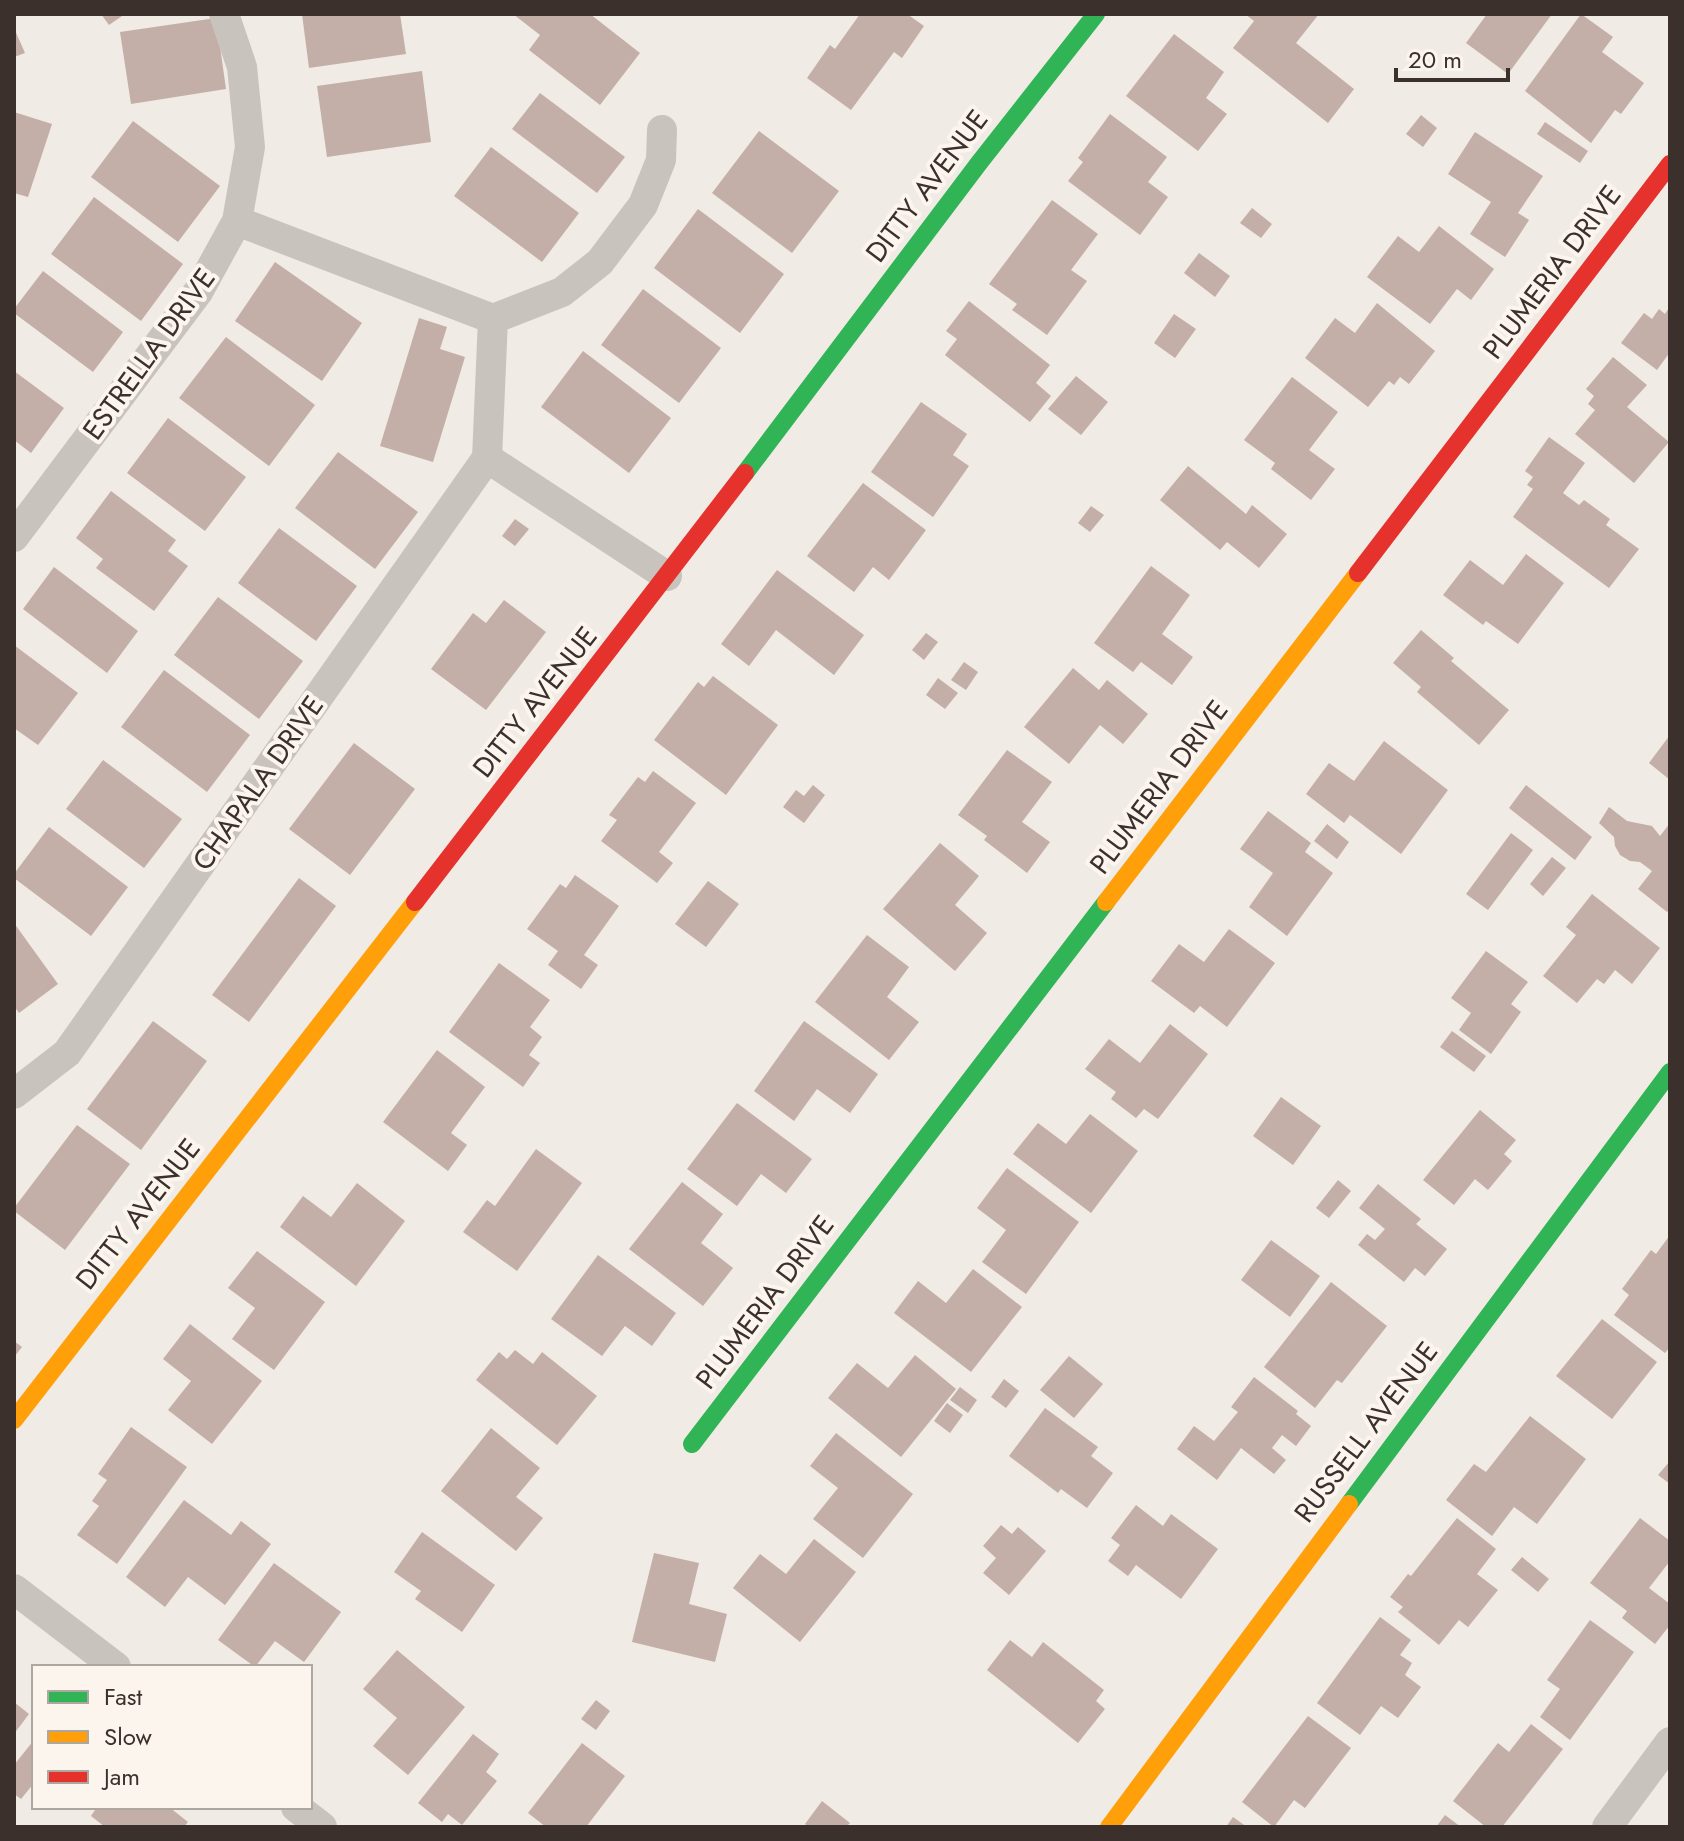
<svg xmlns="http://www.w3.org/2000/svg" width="1684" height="1841" font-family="Jost,sans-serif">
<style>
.building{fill:#c3afa7}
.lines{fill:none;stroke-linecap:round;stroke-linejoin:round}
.street{stroke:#c9c3be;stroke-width:30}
.fast{stroke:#30b455;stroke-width:18}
.slow{stroke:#ff9f0a;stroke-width:18}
.jam{stroke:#e5322d;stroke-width:18}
.labels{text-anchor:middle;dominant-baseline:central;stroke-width:8;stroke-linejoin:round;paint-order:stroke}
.street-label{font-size:28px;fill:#3b302b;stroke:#fbf5ee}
</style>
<rect width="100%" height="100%" fill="#f0ebe5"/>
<path class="building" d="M101,14H125L109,25Z
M302,14H400L406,54L309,68Z
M513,14H590L640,53L600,105L529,50L540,35Z
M860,14H907L924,26L902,58L894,52L851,110L807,78L830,45L835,49Z
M1245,14H1319L1296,43L1354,89L1328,123L1233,48L1254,21Z
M1487,14H1552L1508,74L1466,43Z
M1581,14L1613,37L1602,52L1644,83L1621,114L1615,110L1591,143L1525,91Z
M216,18L226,89L131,104L120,32Z
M14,28L25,53L14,57Z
M1174,34L1224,72L1206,98L1227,114L1198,151L1126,96Z
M422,71L431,142L327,157L317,86Z
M540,93L625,157L597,193L512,129Z
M14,112L52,124L28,197L14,193Z
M1110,114L1167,157L1148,182L1168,197L1140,235L1068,181L1083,162L1078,158Z
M1421,115L1437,128L1423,147L1406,134Z
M133,121L220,186L178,242L91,177Z
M1545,122L1588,151L1580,163L1537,134Z
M759,131L839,191L792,253L712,193Z
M1475,132L1543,176L1518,213L1529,220L1505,257L1470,234L1491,202L1448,174Z
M491,147L579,213L542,262L454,196Z
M94,197L183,264L141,321L51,254Z
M1052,200L1098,234L1071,270L1087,281L1047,335L1012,310L1017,304L989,284Z
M1252,208L1272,224L1261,238L1240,223Z
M698,209L784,274L740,333L654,268Z
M1439,226L1494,269L1471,300L1457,289L1430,324L1367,277L1398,236L1419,252Z
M1199,253L1230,276L1215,297L1184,273Z
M275,262L362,323L322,381L235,321Z
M43,271L123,332L93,372L14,313V309Z
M643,289L721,348L679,403L601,345Z
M969,301L1050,365L1036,383L1051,396L1030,422L945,355L957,339L946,331Z
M1377,303L1435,351L1409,384L1400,377L1394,385L1389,381L1368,407L1305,358L1335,318L1355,333Z
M1670,306V352L1657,370L1621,343L1644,313L1652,319L1659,309L1665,314Z
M1174,314L1196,329L1175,358L1154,343Z
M419,318L447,327L440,349L465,357L433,462L380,446Z
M226,337L315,405L269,466L179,398Z
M583,351L671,418L629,473L541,407Z
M1613,357L1647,385L1627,407L1669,442L1634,483L1575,434L1595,410L1588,404L1594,396L1586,389Z
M14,371L64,408L31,453L14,440Z
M1076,376L1108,402L1081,435L1048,409Z
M1292,377L1338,412L1309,450L1335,469L1311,500L1271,469L1275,463L1244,440Z
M921,402L967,434L953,455L969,466L933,517L871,472Z
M168,418L246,477L205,531L127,473Z
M1549,437L1585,463L1563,493L1579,505L1584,500L1610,519L1606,525L1639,549L1609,588L1513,517L1533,489L1527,485L1533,477L1525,471Z
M338,452L418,512L375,569L295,508Z
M1188,466L1246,514L1252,505L1287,534L1259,568L1227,542L1220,550L1160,500Z
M863,483L926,530L889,580L873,567L854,592L807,556Z
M111,491L176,540L168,551L188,566L154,611L96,568L103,559L76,538Z
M1091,506L1104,515L1090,532L1078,523Z
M515,519L529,529L515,546L502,536Z
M279,528L357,586L316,641L238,583Z
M1526,554L1564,583L1518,644L1486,621L1483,625L1443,595L1470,560L1503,585Z
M1151,566L1190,595L1162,634L1193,657L1172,685L1141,662L1133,672L1094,643Z
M54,567L138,631L107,673L23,609Z
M777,570L864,635L834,675L776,630L749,666L721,644Z
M218,597L303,661L259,719L174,655Z
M504,600L546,632L486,710L431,669L473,613L486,623Z
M1421,630L1454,658L1451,661L1509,710L1479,745L1417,692L1421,687L1393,663Z
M926,633L938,642L924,660L912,650Z
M14,645L78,693L38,745L14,728Z
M964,662L978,672L966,690L951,680Z
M1073,668L1099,690L1107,680L1148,714L1123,744L1100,725L1069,764L1024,727Z
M164,670L250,735L207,792L121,727Z
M713,676L778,725L726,795L654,740L698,682L704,687Z
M938,678L958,693L945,709L926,695Z
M1670,735V780L1649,763Z
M1384,741L1448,790L1401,854L1350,815L1344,823L1306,794L1329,763L1354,781Z
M354,743L415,789L350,875L289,829Z
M1007,750L1052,782L1022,822L1050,842L1027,873L984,840L987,836L958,815Z
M103,760L182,819L144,868L66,809Z
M653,771L696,803L659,852L673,863L657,883L601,841L617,820L609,815L638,777L645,782Z
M813,785L825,795L804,823L783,807L796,790L804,796Z
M1526,785L1592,837L1575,860L1509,808Z
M1609,807L1627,821L1652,826L1660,836L1670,823V908L1667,912L1638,889L1652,871L1640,862L1630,861L1620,855L1615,846L1614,837L1599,823Z
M1268,811L1311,843L1305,852L1333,873L1287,936L1249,907L1273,873L1240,849Z
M1327,824L1349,842L1337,859L1314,841Z
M49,827L128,887L91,936L14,878V874Z
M1511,833L1533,850L1488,910L1466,894Z
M940,843L979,876L955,905L987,933L955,971L883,909Z
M1552,857L1566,868L1543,896L1530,884Z
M575,875L619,906L584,955L598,965L581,989L548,965L558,951L527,929L560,884L566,888Z
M299,878L336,906L249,1022L212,995Z
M708,881L739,904L706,947L675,924Z
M1592,894L1660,948L1632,984L1615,970L1604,984L1597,979L1577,1003L1543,976L1576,935L1566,927Z
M14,923L58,984L19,1013L14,1006Z
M1229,929L1275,963L1227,1027L1200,1006L1194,1013L1151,981L1179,944L1204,962Z
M867,935L909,967L887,997L919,1022L889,1060L815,1002Z
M1486,951L1528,982L1511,1004L1521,1012L1491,1054L1459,1030L1471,1013L1451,998Z
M499,963L550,1000L530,1027L542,1037L529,1055L540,1063L523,1087L449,1032Z
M153,1021L207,1061L141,1150L87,1109Z
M804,1021L878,1074L850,1113L817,1089L794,1121L754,1091Z
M1170,1024L1208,1054L1158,1119L1144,1109L1136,1118L1111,1099L1116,1092L1085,1069L1109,1039L1140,1063Z
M1452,1031L1486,1056L1474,1072L1440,1047Z
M437,1050L485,1087L451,1133L467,1145L448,1171L383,1122Z
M1281,1097L1321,1126L1293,1165L1253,1136Z
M737,1103L812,1159L786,1193L761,1174L737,1206L687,1169Z
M1480,1110L1516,1140L1504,1154L1512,1161L1488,1190L1475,1179L1454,1205L1423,1180Z
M1090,1114L1138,1151L1091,1213L1013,1154L1038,1123L1066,1144Z
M77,1125L130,1164L65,1250L14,1211V1208Z
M536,1149L582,1183L517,1271L463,1232L487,1200L495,1206Z
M1007,1168L1079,1222L1026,1294L982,1262L1006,1230L977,1208Z
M1338,1180L1351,1191L1329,1218L1316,1208Z
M682,1182L723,1214L701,1243L733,1268L703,1306L629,1249Z
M357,1183L405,1221L356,1286L280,1227L303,1196L331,1217Z
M1378,1184L1421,1219L1416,1224L1447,1249L1425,1276L1415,1268L1404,1282L1358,1245L1367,1234L1375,1240L1385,1229L1359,1208Z
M1670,1235V1347L1665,1353L1614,1315L1629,1295L1622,1289L1651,1250L1656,1254Z
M1271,1240L1320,1276L1290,1317L1241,1280Z
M257,1251L325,1302L274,1370L232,1339L255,1308L228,1288Z
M598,1255L676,1313L652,1346L625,1326L602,1356L551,1319Z
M973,1269L1022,1307L971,1372L894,1313L918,1281L946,1303Z
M1331,1282L1387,1326L1342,1383L1337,1380L1315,1408L1264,1367Z
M1602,1319L1657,1362L1612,1419L1556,1376Z
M190,1324L262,1381L212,1444L168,1410L191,1381L163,1359Z
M14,1341L22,1347L14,1357Z
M515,1350L533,1364L542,1352L597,1396L557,1445L476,1380L499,1352L507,1359Z
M915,1355L956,1389L901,1457L828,1398L857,1363L888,1388Z
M1069,1356L1103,1384L1074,1418L1040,1390Z
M1254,1377L1298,1411L1296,1414L1311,1426L1296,1446L1282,1435L1272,1448L1286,1460L1274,1474L1241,1448L1217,1480L1177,1449L1194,1426L1214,1441L1238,1412L1231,1407Z
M1004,1379L1019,1391L1006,1408L991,1397Z
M960,1387L977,1400L968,1413L950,1400Z
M947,1403L963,1415L950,1433L934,1421Z
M1045,1408L1098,1447L1091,1456L1113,1473L1087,1508L1061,1489L1058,1493L1009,1456Z
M1530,1416L1586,1459L1537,1524L1514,1507L1492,1536L1446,1500L1474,1464L1486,1472Z
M131,1427L187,1467L117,1564L77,1535L99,1506L92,1501L107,1480L98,1474Z
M491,1428L540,1468L516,1497L543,1518L516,1551L441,1491Z
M836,1433L913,1494L863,1558L813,1519L838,1488L810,1466Z
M1670,1461V1484L1658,1475Z
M184,1500L231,1535L241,1521L271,1544L225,1605L188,1577L165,1607L126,1577Z
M1136,1505L1163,1526L1171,1514L1218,1549L1181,1599L1136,1565L1128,1576L1108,1561L1120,1545L1111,1538Z
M1457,1518L1496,1549L1477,1574L1498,1590L1468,1627L1459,1620L1439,1645L1398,1612L1403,1607L1390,1597L1408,1574L1411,1576Z
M1640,1518L1670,1541V1561L1649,1588L1670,1604V1625L1655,1644L1622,1618L1627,1611L1590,1583Z
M1001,1525L1012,1534L1018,1527L1046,1551L1009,1595L983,1573L996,1558L983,1546Z
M422,1532L495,1585L462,1632L415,1599L421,1591L394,1572Z
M814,1539L856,1572L800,1642L733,1588L760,1554L786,1574Z
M654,1553L699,1563L689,1604L727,1614L715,1662L632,1642Z
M1522,1557L1549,1579L1538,1592L1511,1570Z
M274,1563L341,1612L304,1662L275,1641L255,1667L218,1640Z
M1380,1617L1411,1640L1400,1655L1412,1663L1405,1675L1421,1687L1398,1718L1381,1706L1360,1735L1317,1703Z
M1590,1620L1634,1652L1570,1740L1540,1717L1560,1689L1547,1680Z
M1010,1640L1032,1657L1043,1642L1104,1690L1096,1701L1105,1709L1078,1743L987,1670Z
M397,1650L465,1707L408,1775L373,1746L397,1718L363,1689Z
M596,1700L610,1711L596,1730L581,1719Z
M14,1702L29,1714L14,1734Z
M1308,1716L1351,1748L1305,1808L1294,1800L1274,1827L1242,1802Z
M1531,1724L1563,1749L1502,1827H1486L1453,1801L1498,1743L1509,1752Z
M473,1734L499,1754L486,1772L497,1781L462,1825L448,1814L442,1822L418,1803Z
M34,1740V1783L21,1799L14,1794V1765Z
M582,1743L625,1776L586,1827H546L528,1813Z
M822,1801L850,1823L846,1827H809L805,1824Z
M97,1807H169L188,1822L184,1827H105L91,1816Z
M1445,1815L1461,1827H1436Z
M1233,1817L1247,1827H1226Z"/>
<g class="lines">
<path class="street" d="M237,221L493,319
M487,458L493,319L562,292L600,262L643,205L661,160L662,130
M14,537L198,292L237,221L250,147L242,67L224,14
M14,1094L67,1053L487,458L667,576
M14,1589L116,1667
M296,1807L322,1827
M1607,1827L1670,1742"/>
<path class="fast" d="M745,473L979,163L1096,14
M692,1444L1106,902
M1349,1504L1670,1072"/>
<path class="slow" d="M1106,902L1358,573
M14,1420L415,902
M1109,1827L1349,1504"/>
<path class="jam" d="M1358,573L1670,164
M415,902L745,473"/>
</g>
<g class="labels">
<g class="street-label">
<text transform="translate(927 186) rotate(-53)">DITTY AVENUE</text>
<text transform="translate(1552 272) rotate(-53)">PLUMERIA DRIVE</text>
<text transform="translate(149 354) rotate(-54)">ESTRELLA DRIVE</text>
<text transform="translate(535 702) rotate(-52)">DITTY AVENUE</text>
<text transform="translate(258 783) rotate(-55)">CHAPALA DRIVE</text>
<text transform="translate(1159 787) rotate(-53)">PLUMERIA DRIVE</text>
<text transform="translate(138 1214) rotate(-52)">DITTY AVENUE</text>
<text transform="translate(765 1302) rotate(-53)">PLUMERIA DRIVE</text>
<text transform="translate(1366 1432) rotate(-53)">RUSSELL AVENUE</text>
</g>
</g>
<rect width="1684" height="1841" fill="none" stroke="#3b302b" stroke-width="32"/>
<rect x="32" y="1665" width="280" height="144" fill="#fbf5ee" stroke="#aea6a0" stroke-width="2"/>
<rect x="48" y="1691" width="40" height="12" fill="#30b455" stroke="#aea6a0" stroke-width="2"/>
<text x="104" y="1705" font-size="24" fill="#3b302b">Fast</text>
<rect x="48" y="1731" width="40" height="12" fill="#ff9f0a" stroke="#aea6a0" stroke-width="2"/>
<text x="104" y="1745" font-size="24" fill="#3b302b">Slow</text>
<rect x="48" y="1771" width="40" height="12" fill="#e5322d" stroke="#aea6a0" stroke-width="2"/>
<text x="104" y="1785" font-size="24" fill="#3b302b">Jam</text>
<path d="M1396 68v12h112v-12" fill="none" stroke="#3b302b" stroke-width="4"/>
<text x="1408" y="68" font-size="24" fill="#3b302b" stroke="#fbf5ee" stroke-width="6" paint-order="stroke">20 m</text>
</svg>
